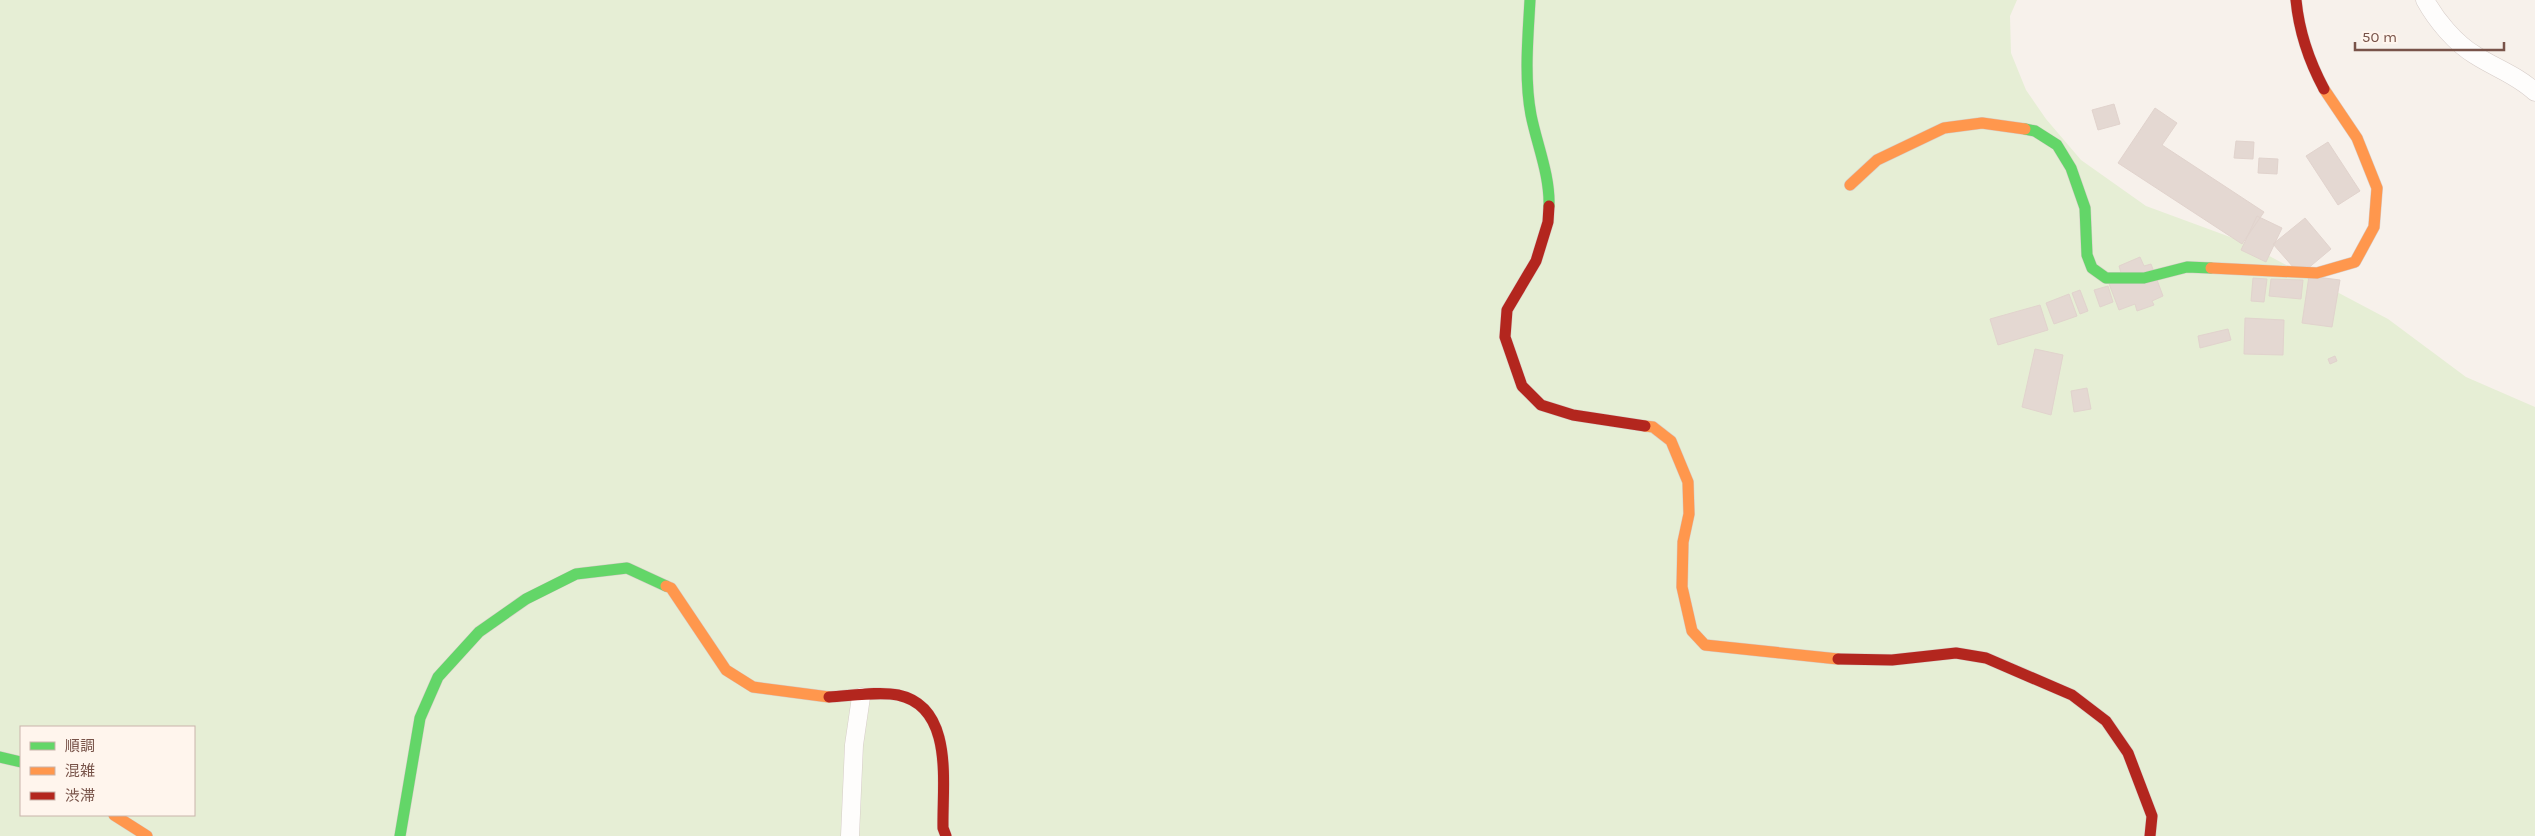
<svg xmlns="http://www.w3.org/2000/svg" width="2535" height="836" font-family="Karla,'Noto Sans JP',sans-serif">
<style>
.green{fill:#e6eed5;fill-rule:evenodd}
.building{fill:#e4d8d2;stroke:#e1d3cd}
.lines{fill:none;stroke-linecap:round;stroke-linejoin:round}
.street-casing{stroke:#d6ccc8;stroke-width:19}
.fast-casing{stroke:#d7ccc8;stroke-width:12}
.slow-casing{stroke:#d7ccc8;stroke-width:12}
.jam-casing{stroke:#d7ccc8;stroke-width:12}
.street{stroke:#fefdfc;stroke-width:18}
.fast{stroke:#63d668;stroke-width:11}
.slow{stroke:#ff974d;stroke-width:11}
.jam{stroke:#b3261e;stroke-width:11}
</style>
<rect width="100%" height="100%" fill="#f7f1eb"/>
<path class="green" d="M0,0H2017L2010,16L2011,53L2026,90L2046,119L2081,160L2146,206L2241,241L2388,319L2466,377L2535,407V836H0ZM21,727H194V815H21Z"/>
<path class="building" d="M2114,104L2120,124L2098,130L2092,110Z
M2155,108L2177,123L2162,145L2264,212L2242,244L2118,163Z
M2236,141L2254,142L2253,159L2234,158Z
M2328,142L2360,191L2338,205L2306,156Z
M2259,158L2278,159L2277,174L2258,173Z
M2257,216L2282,228L2266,262L2241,250Z
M2305,218L2331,249L2300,275L2273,244Z
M2140,257L2144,266L2151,264L2163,296L2152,301L2154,305L2137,311L2135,304L2119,310L2108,281L2122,276L2119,266Z
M2309,276L2340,280L2332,327L2302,323Z
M2253,278L2267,279L2264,302L2251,301Z
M2271,279L2303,280L2301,299L2269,296Z
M2108,286L2113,302L2100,307L2094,290Z
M2080,290L2088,311L2080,314L2072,293Z
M2069,294L2077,316L2054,324L2046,303Z
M2040,305L2048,330L1998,345L1990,319Z
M2245,318L2284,320L2283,355L2244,354Z
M2228,329L2231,340L2200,348L2198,336Z
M2035,349L2063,355L2051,415L2022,407Z
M2335,356L2337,361L2330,364L2328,359Z
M2087,388L2091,409L2074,412L2071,391Z"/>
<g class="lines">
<g class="street-casing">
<path id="street" d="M2425,0C2436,20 2455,43 2475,55C2495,68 2517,75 2535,92
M850,836L854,745L861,697"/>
</g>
<g class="fast-casing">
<path id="fast" d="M1530,0C1528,37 1524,78 1531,115C1537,145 1550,175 1549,206
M2025,129L2035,131L2057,145L2071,168L2085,208L2087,255L2092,268L2106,278H2144L2187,267L2211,268
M0,757L21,762
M400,836L420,718L438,677L479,632L526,599L576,574L627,568L666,586"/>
</g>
<g class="slow-casing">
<path id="slow" d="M1850,185L1877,160L1944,128L1982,123L2025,129
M2211,268L2317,273L2355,262L2374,227L2377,188L2357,138L2324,89
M1645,426L1653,427L1671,441L1688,482L1689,514L1683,542L1682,587L1692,631L1705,645L1838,659
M666,586L671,588L726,670L753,687L829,697
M114,815L147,836"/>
</g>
<g class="jam-casing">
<path id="jam" d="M2296,0C2299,31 2309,61 2324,89
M1549,206L1548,222L1536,261L1507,310L1505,337L1522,386L1541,405L1573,415L1645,426
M1838,659L1892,660L1956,653L1986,658L2072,695L2106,721L2128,753L2152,816L2150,836
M829,697C849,696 879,691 898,695C955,707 942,785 943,828L946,836"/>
</g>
<use href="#street" class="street"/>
<use href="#fast" class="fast"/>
<use href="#slow" class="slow"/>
<use href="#jam" class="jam"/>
</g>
<rect x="20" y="726" width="175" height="90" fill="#fff5ed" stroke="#c9b4ab"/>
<rect x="30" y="742" width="25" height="8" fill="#63d668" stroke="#c9b4ab"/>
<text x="65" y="751" font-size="15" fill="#785349">順調</text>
<rect x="30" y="767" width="25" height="8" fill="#ff974d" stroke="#c9b4ab"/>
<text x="65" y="776" font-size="15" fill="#785349">混雑</text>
<rect x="30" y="792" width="25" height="8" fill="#b3261e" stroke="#c9b4ab"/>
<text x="65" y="801" font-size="15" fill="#785349">渋滞</text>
<path d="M2355 42v8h149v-8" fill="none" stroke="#785349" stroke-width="2.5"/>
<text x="2362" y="42" font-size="15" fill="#785349" stroke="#fff5ed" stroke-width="4" paint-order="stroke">50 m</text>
</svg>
